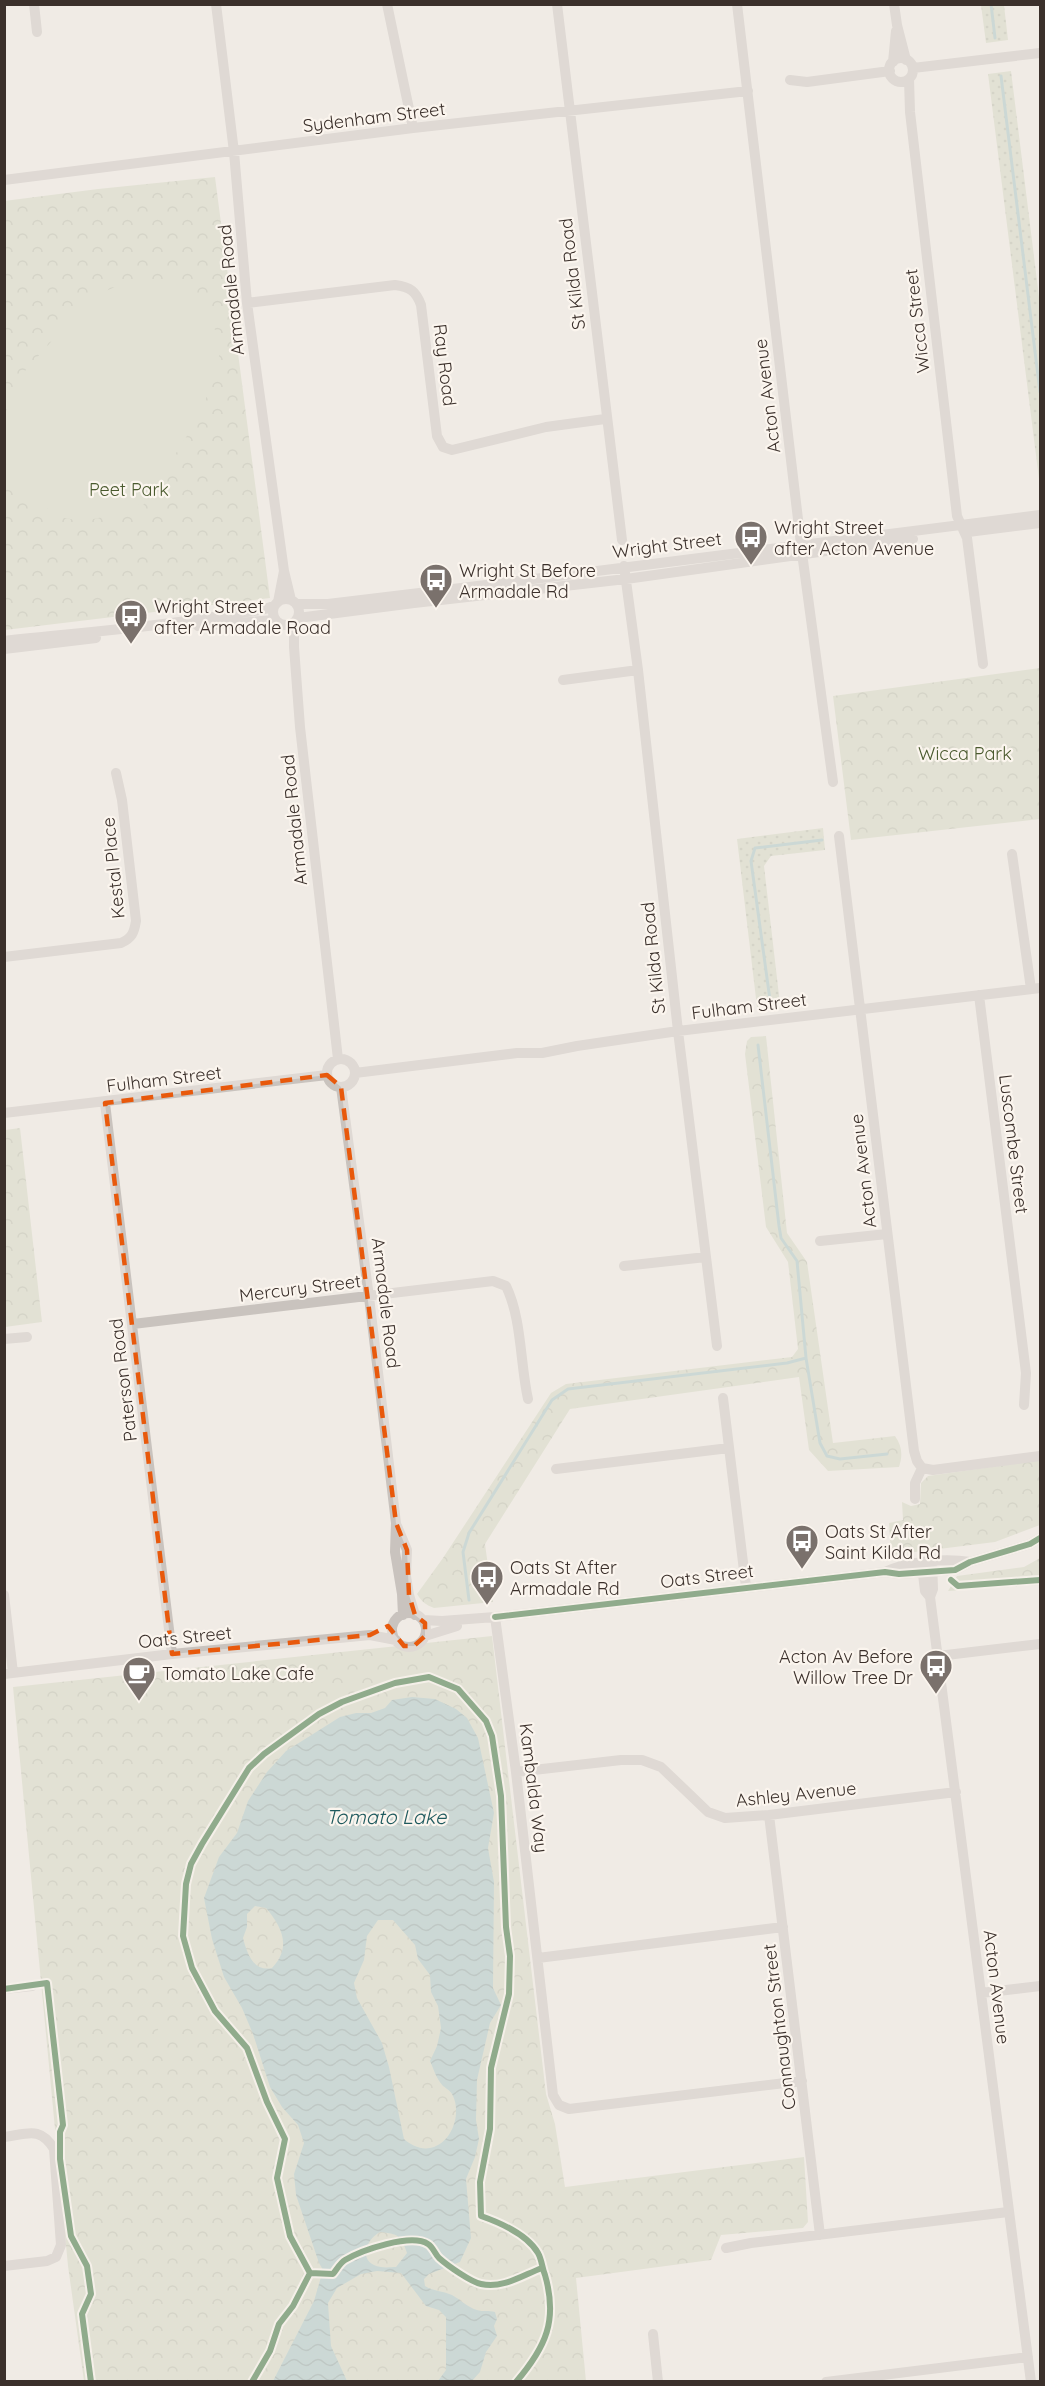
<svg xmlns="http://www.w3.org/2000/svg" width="1045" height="2386" font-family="Quicksand,sans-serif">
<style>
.grass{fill:url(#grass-dots)}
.forest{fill:url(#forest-crowns)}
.garden{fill:#d1d6bf}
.water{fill:url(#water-waves);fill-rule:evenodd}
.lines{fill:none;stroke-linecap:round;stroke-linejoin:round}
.stream{stroke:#a1c2c1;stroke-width:3}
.minor{stroke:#c9c3be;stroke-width:10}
.cycleway-casing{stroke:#fbf5ee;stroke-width:10}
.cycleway{stroke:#1b5e20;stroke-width:6}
.marked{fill:none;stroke:#e8590c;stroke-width:4.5;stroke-dasharray:12 8;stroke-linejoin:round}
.labels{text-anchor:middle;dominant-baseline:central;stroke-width:4.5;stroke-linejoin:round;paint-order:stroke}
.street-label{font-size:18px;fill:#3b302b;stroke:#fbf5ee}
.park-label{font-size:18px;fill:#4a5a2e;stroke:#fbf5ee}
.poi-label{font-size:18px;fill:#3b302b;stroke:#fbf5ee;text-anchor:start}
.water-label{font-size:20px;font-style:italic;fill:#1f5a5e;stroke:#fbf5ee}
</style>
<defs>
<pattern id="grass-dots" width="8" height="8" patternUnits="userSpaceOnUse" patternTransform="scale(1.5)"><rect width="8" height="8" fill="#d1d6bf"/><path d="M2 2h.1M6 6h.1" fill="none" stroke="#b4b8a4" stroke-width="1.8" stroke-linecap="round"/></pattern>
<pattern id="forest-crowns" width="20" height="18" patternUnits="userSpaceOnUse" patternTransform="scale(1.5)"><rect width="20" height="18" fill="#d1d6bf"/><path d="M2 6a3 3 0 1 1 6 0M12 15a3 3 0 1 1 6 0" fill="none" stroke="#b4b8a4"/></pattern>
<pattern id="water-waves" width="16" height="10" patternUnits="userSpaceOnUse" patternTransform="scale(1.5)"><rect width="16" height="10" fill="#a1c2c1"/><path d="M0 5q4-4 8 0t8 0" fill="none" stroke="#849e9d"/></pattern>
</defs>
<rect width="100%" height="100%" fill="#f0ebe5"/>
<path class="grass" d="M981,5H1004L1008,40L986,43Z
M1011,71L1040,305V487L988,74Z
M823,828L825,850L771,856L764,866L780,1004L757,1007L737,839Z"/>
<path class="forest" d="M215,177L270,598L5,630L4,201L98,189Z
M1040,668V819L851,840L833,696Z
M766,1036L787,1233L807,1262L833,1443L895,1436C902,1446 903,1455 899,1467L828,1471L809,1450L799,1377L570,1409L485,1544L493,1602L434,1608C426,1605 422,1602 417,1594L443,1558L551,1393L566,1384L792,1357L798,1349L788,1262L766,1227L745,1054L747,1041L751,1037Z
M20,1128L42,1322L5,1327V1130Z
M1040,1460V1525L995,1542L891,1555L889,1523L903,1520L902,1502L911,1506L920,1504L921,1483L928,1476Z
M1040,1558V1585L948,1591L957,1576L1024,1567Z
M492,1636L546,2094L555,2124L565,2187L804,2157L808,2222L803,2228L721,2235L711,2260L576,2278L586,2381H84L68,2266L13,1687Z"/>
<path class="garden" d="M140,278C160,279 174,283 189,296C195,301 203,305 207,311C212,318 217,336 219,345C221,363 212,381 206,398C184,449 132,534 65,518C53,515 41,503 31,496C22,489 14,483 9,473C0,452 3,405 15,385C24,370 39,356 50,343C61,329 72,313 86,302C102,291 122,284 140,278Z
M58,321L61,324L38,354L35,351Z
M154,485L157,487L134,517L131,514Z
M159,2028L172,2036L166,2046L153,2038Z"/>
<path class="water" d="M412,1697L435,1699L456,1709L467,1718L478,1738L494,1813L488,1848L494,1882L493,1988L501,2005L490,2023L477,2080L476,2120L479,2139L475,2157L466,2179L471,2238L460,2262L429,2274L424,2279L425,2286C433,2291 443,2291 452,2295C461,2300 467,2307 477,2310C483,2312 489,2310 495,2312L497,2319L494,2326L497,2336L486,2352L480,2372L472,2381H438L446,2370V2317L439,2310L426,2306L401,2273L377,2271L361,2274L337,2288L328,2303L331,2346L347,2381H273L314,2301L323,2270L319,2263L296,2195L294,2174L304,2143L298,2125L282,2107L270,2087L253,2034L242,2008L224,1977L212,1939L204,1898L219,1857L237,1833L248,1801L267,1772L286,1751L340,1717L356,1713H371L385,1708L392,1700ZM255,1906L266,1908C282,1927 292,1947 272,1968C253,1972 247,1953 243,1938L247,1927V1914ZM378,1920H393L415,1945L418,1959L430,1975L431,1992L438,2006L441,2028L437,2046L430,2061C434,2070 436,2078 443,2086C447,2089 451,2091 453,2096C461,2113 453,2140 434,2147C423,2151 412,2146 404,2139L389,2067L382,2043L357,1998L354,1983L364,1960L367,1936ZM380,2232C398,2234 401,2235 407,2253L396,2267C392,2267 386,2268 381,2267C358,2263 364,2241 380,2232Z"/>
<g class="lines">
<path class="stream" d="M991,4L995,38
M1001,76L1040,392
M770,1000L751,861L755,848L822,840
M758,1045L779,1226L781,1238L797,1261L806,1358L820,1443L827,1456L840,1459L887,1454
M469,1600L463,1552L469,1533L552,1400L568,1389L787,1363L806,1358"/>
<path class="minor" d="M34,4L37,32
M216,4L234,152L247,303L284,571L291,600
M387,4L413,128
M557,4L622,540
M737,4L802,553L833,782
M894,4L897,25L906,60
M889 70a12 12 0 1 1 24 0a12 12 0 1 1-24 0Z
M893,62L896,31
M913,68L1040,53
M909,79L910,112L957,516L967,538L983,664
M790,80L807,82L890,71
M4,180L413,128L748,91
M247,303L395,285C410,287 416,291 421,305L437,436L443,447L452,450L546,427L605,419
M968,532L1040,523
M624,566L638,670L678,1031L717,1346
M273 612a13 13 0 1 1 26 0a13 13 0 1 1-26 0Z
M278,602L284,571
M297,604H328L486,585L1040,515
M298,618L414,603L626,579L913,539
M294,623V647L300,727L338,1059
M198,626L275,620
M4,641C76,633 149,628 220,616C239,612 256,613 274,606
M4,649L96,638
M563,680L638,670
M839,836L914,1451L917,1461L922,1468L915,1483V1499
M1012,854L1031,989
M4,957L121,943C132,938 134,933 136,921L122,800L116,773
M979,995L1026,1373L1024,1405
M327 1073a14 14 0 1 1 28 0a14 14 0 1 1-28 0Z
M355,1073L517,1053H542L577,1046L678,1031L1040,988
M341,1087L369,1297L396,1523L395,1552L402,1594L403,1615
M105,1103L172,1654
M4,1113L327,1075
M820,1241L887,1234
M624,1266L706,1257
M133,1324L493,1281L506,1286C522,1319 520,1363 528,1399
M4,1339L27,1337
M723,1398L746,1587
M922,1468L933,1470L1040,1456
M556,1469L729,1448
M397,1526L407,1550L406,1576L409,1595L415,1615
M932,1562L933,1589L930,1597L1031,2382
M922,1566L925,1591L930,1597
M885,1572C907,1561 946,1558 970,1562
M4,1595L13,1673
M392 1630a17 17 0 1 1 34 0a17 17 0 1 1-34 0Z
M495,1617L516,1772L553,2095L559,2105L569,2109L802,2081
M423,1620L442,1621L495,1617L885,1572L899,1574L955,1570L970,1562L1030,1544L1040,1538
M425,1636L457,1626
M938,1656L1040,1644
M4,1674L172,1654L370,1635L396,1640
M516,1772L621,1760H642L661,1767L708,1812L725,1818L769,1815L956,1792
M769,1815L820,2235
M538,1958L783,1927
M4,1989L32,1986
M981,1993L1040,1986
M4,2137C28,2134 40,2126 54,2149L61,2245L56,2257L47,2261L4,2266
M726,2248L751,2243L1008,2212
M653,2334L658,2382
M826,2382L1028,2357"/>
<g class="cycleway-casing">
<path id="cycleway" d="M951,1580L958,1586L1040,1580
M495,1617L885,1572L899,1574L955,1570L970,1562L1030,1544L1040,1538
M4,1989L47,1983L63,2125L60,2132V2159L71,2236L87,2266L91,2294L82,2314L91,2382
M310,2273L290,2236L277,2178L285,2139L267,2102L247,2048L215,2011L192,1968L183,1936L186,1884L191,1864L202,1844L249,1768L264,1754L319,1714L342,1702L395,1683L429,1677L458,1689L486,1721L492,1736L501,1796L506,1927L510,1956L509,1994L491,2068L490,2129L480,2182L481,2216C501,2223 527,2234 538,2253C542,2260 542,2268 545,2275C558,2320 546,2347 516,2382
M310,2273L333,2274C337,2269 340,2263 345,2260C362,2250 411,2233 428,2244C433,2247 435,2254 439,2258C448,2266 471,2282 481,2284C503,2289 523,2275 542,2268
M252,2382L270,2351L279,2324L293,2306L310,2273"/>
</g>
<use href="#cycleway" class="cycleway"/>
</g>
<path d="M0 0H1045V2386H0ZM327,1075L341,1087L396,1523L407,1550L409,1595L415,1615L425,1623V1636L414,1646H404L388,1626L370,1635L172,1654L105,1103Z" fill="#f0ebe5" fill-opacity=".55" fill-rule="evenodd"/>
<path class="marked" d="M327,1075L341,1087L396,1523L407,1550L409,1595L415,1615L425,1623V1636L414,1646H404L388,1626L370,1635L172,1654L105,1103Z"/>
<defs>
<g id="bus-pin" transform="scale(1.725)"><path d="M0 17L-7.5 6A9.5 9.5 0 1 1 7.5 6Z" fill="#7a716c" stroke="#fbf5ee"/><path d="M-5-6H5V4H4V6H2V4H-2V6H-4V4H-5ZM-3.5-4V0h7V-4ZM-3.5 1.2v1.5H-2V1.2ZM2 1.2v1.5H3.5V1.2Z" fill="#fff"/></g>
<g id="cafe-pin" transform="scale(1.725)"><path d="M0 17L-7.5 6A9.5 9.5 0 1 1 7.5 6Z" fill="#7a716c" stroke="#fbf5ee"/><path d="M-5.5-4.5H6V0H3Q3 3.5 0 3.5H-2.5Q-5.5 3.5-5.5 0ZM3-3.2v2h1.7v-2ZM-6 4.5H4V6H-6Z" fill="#fff"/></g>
</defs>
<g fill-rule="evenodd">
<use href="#bus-pin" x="751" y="537"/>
<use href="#bus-pin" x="436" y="580"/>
<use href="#bus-pin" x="131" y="616"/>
<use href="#bus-pin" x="802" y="1541"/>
<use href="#bus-pin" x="487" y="1577"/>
<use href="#bus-pin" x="936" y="1666"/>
<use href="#cafe-pin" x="139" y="1673"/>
</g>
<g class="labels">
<g class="street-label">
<text transform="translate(374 117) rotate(-7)">Sydenham Street</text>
<text transform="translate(572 274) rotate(-97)">St Kilda Road</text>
<text transform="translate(231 290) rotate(-96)">Armadale Road</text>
<text transform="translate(917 321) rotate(-97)">Wicca Street</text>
<text transform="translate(445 365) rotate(83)">Ray Road</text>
<text transform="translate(767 396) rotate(-97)">Acton Avenue</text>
<text transform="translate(667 545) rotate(-7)">Wright Street</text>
<text transform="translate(294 820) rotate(-96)">Armadale Road</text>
<text transform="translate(113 868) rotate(-96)">Kestal Place</text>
<text transform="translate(653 958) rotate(-96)">St Kilda Road</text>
<text transform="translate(749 1006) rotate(-7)">Fulham Street</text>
<text transform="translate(164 1079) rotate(-7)">Fulham Street</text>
<text transform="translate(1014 1144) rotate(83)">Luscombe Street</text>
<text transform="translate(863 1171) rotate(-97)">Acton Avenue</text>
<text transform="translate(300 1288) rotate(-7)">Mercury Street</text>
<text transform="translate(386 1303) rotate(83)">Armadale Road</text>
<text transform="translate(123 1380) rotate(-97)">Paterson Road</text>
<text transform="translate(707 1576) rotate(-7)">Oats Street</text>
<text transform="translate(185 1637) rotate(-6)">Oats Street</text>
<text transform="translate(534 1788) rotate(83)">Kambalda Way</text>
<text transform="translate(796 1794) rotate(-6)">Ashley Avenue</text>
<text transform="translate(997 1987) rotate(83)">Acton Avenue</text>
<text transform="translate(779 2027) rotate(-97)">Connaughton Street</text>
</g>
<g class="park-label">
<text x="129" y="489">Peet Park</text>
<text x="965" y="753">Wicca Park</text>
</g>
<g class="poi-label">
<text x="774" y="527">Wright Street<tspan x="774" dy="21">after Acton Avenue</tspan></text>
<text x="459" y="570">Wright St Before<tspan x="459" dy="21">Armadale Rd</tspan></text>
<text x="154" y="606">Wright Street<tspan x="154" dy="21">after Armadale Road</tspan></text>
<text x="825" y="1531">Oats St After<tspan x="825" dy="21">Saint Kilda Rd</tspan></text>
<text x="510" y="1567">Oats St After<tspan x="510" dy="21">Armadale Rd</tspan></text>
<text x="913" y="1656" text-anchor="end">Acton Av Before<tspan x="913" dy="21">Willow Tree Dr</tspan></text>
<text x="162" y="1673">Tomato Lake Cafe</text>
</g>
<g class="water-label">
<text x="386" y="1816">Tomato Lake</text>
</g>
</g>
<rect width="1045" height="2386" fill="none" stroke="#3b302b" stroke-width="12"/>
</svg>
